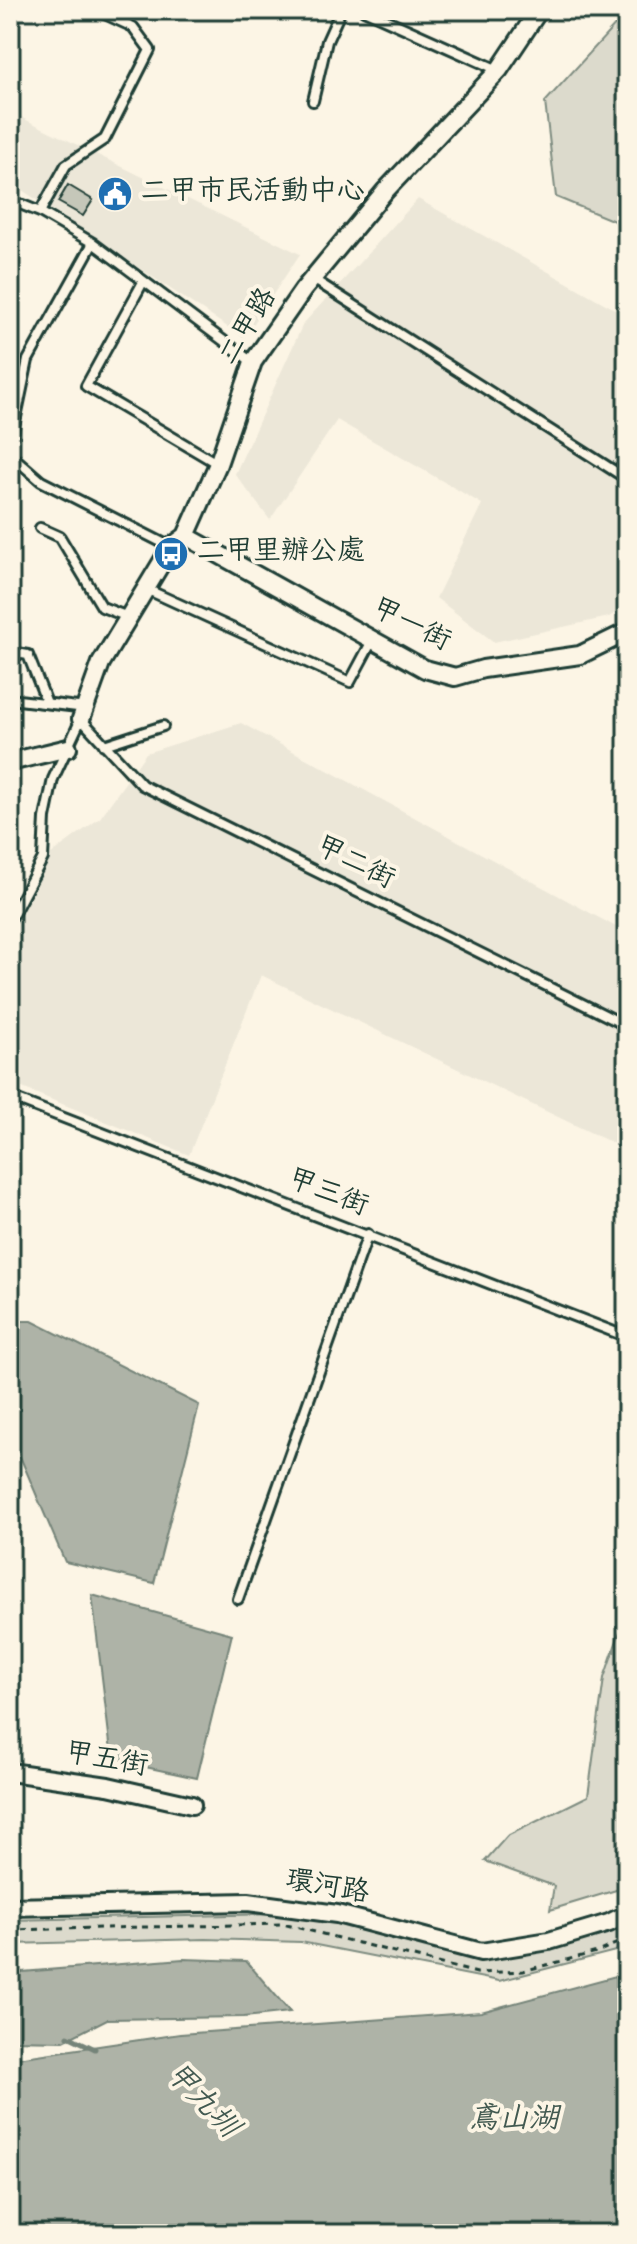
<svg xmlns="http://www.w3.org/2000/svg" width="637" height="2244" font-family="Dekko,'LXGW WenKai TC',sans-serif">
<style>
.built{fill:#ece7d8}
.green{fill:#dcdacc;stroke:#7e8c80;stroke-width:2}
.water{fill:#aeb3a7;stroke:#758479;stroke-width:2}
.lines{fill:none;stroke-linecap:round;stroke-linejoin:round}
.stream{stroke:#758479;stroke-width:5}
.building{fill:#c5c7b9;stroke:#1f3d34;stroke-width:2}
.service-casing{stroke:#1f3d34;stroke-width:14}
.minor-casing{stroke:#1f3d34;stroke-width:22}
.path{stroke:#1f3d34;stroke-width:3;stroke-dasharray:6 6;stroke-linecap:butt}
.service{stroke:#fcf5e5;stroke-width:8}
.minor{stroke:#fcf5e5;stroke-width:16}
.labels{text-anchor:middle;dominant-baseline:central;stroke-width:8;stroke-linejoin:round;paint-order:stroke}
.poi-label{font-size:28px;fill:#1f3d34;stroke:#fcf5e5;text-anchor:start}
.street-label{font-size:28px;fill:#1f3d34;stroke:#fcf5e5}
.water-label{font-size:30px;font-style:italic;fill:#435a51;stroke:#fcf5e5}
</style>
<rect width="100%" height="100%" fill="#fcf5e5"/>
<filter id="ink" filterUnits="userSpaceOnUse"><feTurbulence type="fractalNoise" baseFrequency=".0125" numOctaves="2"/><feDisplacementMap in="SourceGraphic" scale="16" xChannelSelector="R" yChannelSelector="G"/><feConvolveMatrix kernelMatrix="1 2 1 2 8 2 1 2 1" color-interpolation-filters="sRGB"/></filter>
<g filter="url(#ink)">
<path class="built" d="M10,112L300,254L244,338L10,182Z
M418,199L627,316V451L619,464L627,471V605L609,617L494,642L436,598L482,504L337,420L270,520L235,474L303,324Z
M241,723L627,933V1150L261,975L189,1155L10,1083V941L47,857L100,818L146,753Z"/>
<path class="green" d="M615,10H627V220L624,225L556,197L545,102L618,22Z
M627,1611V1855L623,1888L550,1910L554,1886L485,1861L507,1836L588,1796L604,1678Z
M277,1914L335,1922L423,1946L501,1955L588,1939L627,1923V1948L499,1981L301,1942L206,1939L10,1944V1920Z"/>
<path class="water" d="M10,1321H32L199,1405L154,1583L65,1562L10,1433Z
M92,1595L232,1634L197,1778L112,1760Z
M183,1959L246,1961L290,2012L244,2017L107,2019L64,2041L10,2040V1973Z
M627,1973V2234H10V2059L180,2034L481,2012Z"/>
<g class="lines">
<path class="stream" d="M68,2036L95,2049"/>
</g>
<path class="building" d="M68,185L93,200L83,216L58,202Z"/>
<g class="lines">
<g class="service-casing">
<path id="service" d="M364,10L498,70
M313,101L327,41L341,10
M10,200L40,212L93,243L252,362
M40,212L66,165L105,139L150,50L133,27L96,10
M313,279L627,479
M143,282L86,386L218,464
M10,446L28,360L93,243
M10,454L41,481L171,547
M40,528L60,537L102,607L128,617
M146,589L350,682L373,639
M10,652L28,655L47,703
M10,699L86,708
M104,745L163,726
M10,920L43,858L45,818L53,779L81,719L142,785L627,1026
M10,1097L627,1337
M238,1599L368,1234"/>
</g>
<g class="minor-casing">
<path id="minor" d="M186,536L425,669L455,677L483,669L580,655L627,632
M81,719L101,663L171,547L186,536L218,464L253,362L303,290L385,191L499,70L539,10
M10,762L68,748
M10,1772L108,1786L192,1805
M10,1907L248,1902L337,1914L481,1952L549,1941L609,1923L627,1914"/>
</g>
<path class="path" d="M10,1930L283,1924L477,1973L523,1971L597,1952L627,1939"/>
<use href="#service" class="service"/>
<use href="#minor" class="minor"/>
</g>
</g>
<defs>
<g id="civic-disc" transform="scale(1.8)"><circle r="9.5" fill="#1f6fb2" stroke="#fcf5e5"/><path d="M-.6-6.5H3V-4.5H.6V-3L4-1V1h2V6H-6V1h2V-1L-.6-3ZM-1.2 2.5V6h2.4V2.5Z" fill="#fff"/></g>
<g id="bus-disc" transform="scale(1.8)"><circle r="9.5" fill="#1f6fb2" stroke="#fcf5e5"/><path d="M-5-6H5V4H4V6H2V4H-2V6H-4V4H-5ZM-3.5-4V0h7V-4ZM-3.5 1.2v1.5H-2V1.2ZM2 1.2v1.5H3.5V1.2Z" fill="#fff"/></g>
</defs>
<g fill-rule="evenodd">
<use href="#civic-disc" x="115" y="194"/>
<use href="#bus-disc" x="171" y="554"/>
</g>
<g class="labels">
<g class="poi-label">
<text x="141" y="194">二甲市民活動中心</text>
<text x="197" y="554">二甲里辦公處</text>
</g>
<g class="street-label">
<text transform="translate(250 328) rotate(-59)">二甲路</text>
<text transform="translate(410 627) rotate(26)">甲一街</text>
<text transform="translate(354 865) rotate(26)">甲二街</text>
<text transform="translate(327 1195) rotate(21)">甲三街</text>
<text transform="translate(106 1762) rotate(10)">甲五街</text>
<text transform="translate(327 1889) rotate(10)">環河路</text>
</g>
<g class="water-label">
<text transform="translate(200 2102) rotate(46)">甲九圳</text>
<text x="514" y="2121">鳶山湖</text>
</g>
</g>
<rect width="637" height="2244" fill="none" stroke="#fcf5e5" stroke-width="40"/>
<rect x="20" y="20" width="597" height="2204" fill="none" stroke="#1f3d34" stroke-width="3" filter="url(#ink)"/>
</svg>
